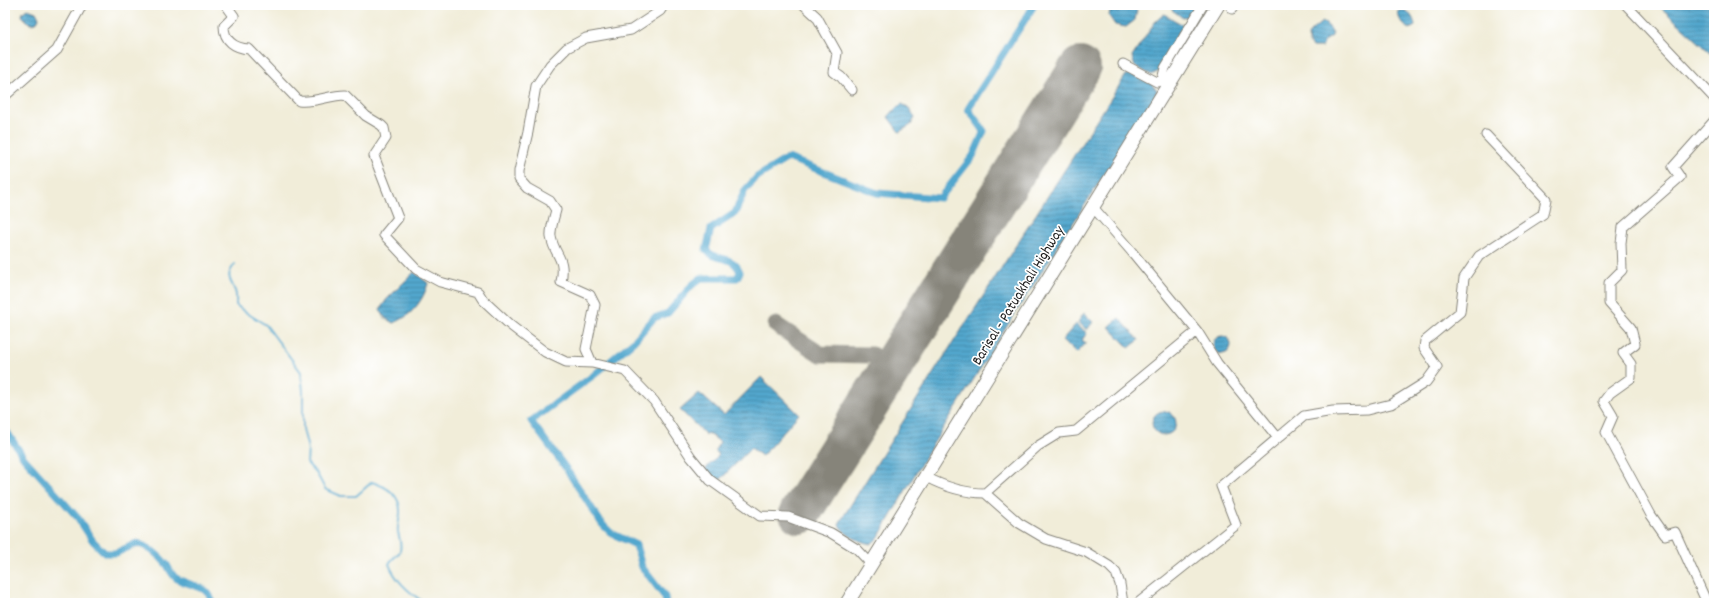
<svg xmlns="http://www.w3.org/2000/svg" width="1719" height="608" font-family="Dekko,sans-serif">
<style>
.water{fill:url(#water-rules);stroke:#376275}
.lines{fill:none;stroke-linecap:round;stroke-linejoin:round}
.stream{stroke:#52a7ce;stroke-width:2}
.canal{stroke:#52a7ce;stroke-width:7}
.taxiway{stroke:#86847a;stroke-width:17}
.runway{stroke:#86847a;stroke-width:42}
.minor-casing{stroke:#86847a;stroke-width:11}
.highway-casing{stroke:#86847a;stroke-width:15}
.minor{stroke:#fff;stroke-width:9}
.highway{stroke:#fff;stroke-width:13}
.labels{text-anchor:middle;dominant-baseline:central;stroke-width:3.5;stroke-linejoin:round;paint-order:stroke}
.street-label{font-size:15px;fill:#1c1c1c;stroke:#fff}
</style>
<defs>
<pattern id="water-rules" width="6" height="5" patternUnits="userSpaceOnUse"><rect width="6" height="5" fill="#52a7ce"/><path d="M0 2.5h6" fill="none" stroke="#4387a6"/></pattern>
</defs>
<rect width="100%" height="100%" fill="#fff"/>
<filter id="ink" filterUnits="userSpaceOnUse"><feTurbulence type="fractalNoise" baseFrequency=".025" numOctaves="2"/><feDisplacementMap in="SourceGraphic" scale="8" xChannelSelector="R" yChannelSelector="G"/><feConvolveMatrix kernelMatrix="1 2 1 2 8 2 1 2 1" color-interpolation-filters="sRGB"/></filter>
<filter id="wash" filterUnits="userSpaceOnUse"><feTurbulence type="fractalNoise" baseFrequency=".012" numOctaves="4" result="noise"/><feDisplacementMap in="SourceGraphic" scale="16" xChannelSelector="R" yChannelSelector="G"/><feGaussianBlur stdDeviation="0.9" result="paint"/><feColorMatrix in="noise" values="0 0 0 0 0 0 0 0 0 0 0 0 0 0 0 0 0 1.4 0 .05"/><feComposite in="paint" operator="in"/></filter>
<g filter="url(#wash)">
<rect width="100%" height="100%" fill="#f1edd9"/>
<path class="water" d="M1111,5H1133L1137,10L1135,20L1126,27L1115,25L1109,16Z
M1172,5H1196L1188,17L1183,18L1172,10Z
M1658,5H1714V56Z
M28,9L36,12L39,18L36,23L30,24L22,16L23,12Z
M1402,10C1410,12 1414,18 1415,26L1410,29C1403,25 1399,21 1398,12Z
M1164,14L1183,25L1159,71L1151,75L1135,66L1132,57L1155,22Z
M1322,22C1328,25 1333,29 1332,36L1325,41L1322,47H1312L1309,43L1308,36L1311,31Z
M1130,74L1151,83L1157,91L1155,96L1014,315L925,457L878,538L871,544C860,542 844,535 839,525L840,522L936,369L1126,75Z
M902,104L908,107L915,117L911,125L899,132L888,117L897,107Z
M414,272L428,283C424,300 410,318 393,323L385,318L380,309L387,299Z
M1084,313L1093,322L1087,330L1078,322Z
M1119,318L1139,340L1129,348L1109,327Z
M1076,324L1087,333L1082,340L1086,343L1077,353L1062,340Z
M1213 345a9 9 0 1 1 18 0a9 9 0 1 1-18 0Z
M761,377L799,414L762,456L751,448L718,482L704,470L719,455L715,450L720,442L708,433L706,435L680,410L699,393L724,415Z
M1152 423a12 12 0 1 1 24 0a12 12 0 1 1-24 0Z"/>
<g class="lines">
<path class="stream" d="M235,264C225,277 230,278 235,291C237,295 236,300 236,305L245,312L266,325L301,372L303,391V429L308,449L307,463L317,474L325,489L341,496H356L372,482C387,487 401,495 400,513C400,519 397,525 398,532C399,538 403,547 399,553C395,557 391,559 389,564C395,580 411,594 425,603"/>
<path class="canal" d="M5,429L24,458L78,518L93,541L105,553H116L137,543C149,547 159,555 167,565C169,569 172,575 176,578C189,587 210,584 212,603
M666,603L665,597L642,567L636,545L611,533L602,524L565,467L531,421L594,375L634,341L654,318L668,313L691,286L701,278H737L740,272C733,254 716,262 706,250L711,229L735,213L745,190L757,177L788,158L877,193L940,198L973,156L984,131L968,109L1033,7"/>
<path class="taxiway" d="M776,325L820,354L872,355L891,368"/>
<path class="runway" d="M800,513L1080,68"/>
</g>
</g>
<g filter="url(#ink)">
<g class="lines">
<g class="minor-casing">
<path id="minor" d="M226,5L234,16L224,26C224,41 235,48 249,49L299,101C314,103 330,95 345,95L366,116L381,125L384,128L386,138L374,156L398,218L384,235L416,269L440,282L478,292L483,300L510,325L545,352L566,362L592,363L625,371L654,401L691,457L710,480L760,516L788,517L831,533L857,549L871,564
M804,5L817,17L837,53L834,72L841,77L852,90
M1626,5L1714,98
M1232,9L1235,5
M1123,64L1157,82L1162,80L1165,68L1203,5
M5,96L57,50L82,5
M1092,206L1132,252L1197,331L1217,363L1278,438
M592,363L586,349L595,305L590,295L561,282C566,257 555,257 551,237C550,230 554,217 556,210L550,201L527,188L519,179V171L528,132L536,86L550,65L567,48L586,38L631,30L660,11L664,5
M926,477C945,487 963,493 985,493L1038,446L1059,433L1076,431L1197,331
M985,493L1019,523L1046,539L1086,552L1109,566L1116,573L1120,584L1123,603
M1138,603L1236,525L1221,486L1304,416L1333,411L1367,410L1391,404L1426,382L1437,367L1424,348L1425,341L1460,312L1464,278L1479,256L1543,214L1546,199L1486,135
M1707,603L1675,532L1665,535L1651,515L1606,432L1613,416L1604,401L1610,393L1631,378V364L1623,353L1635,344L1631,328L1609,303V283L1622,270L1621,243L1623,227L1680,177L1673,167L1714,121"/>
</g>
<g class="highway-casing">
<path id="highway" d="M847,603L1218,5"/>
</g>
<use href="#minor" class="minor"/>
<use href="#highway" class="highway"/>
</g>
</g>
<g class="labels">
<g class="street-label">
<text transform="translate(1019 296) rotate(-58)">Barisal - Patuakhali Highway</text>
</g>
</g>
<rect width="1719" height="608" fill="none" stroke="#fff" stroke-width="20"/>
</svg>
